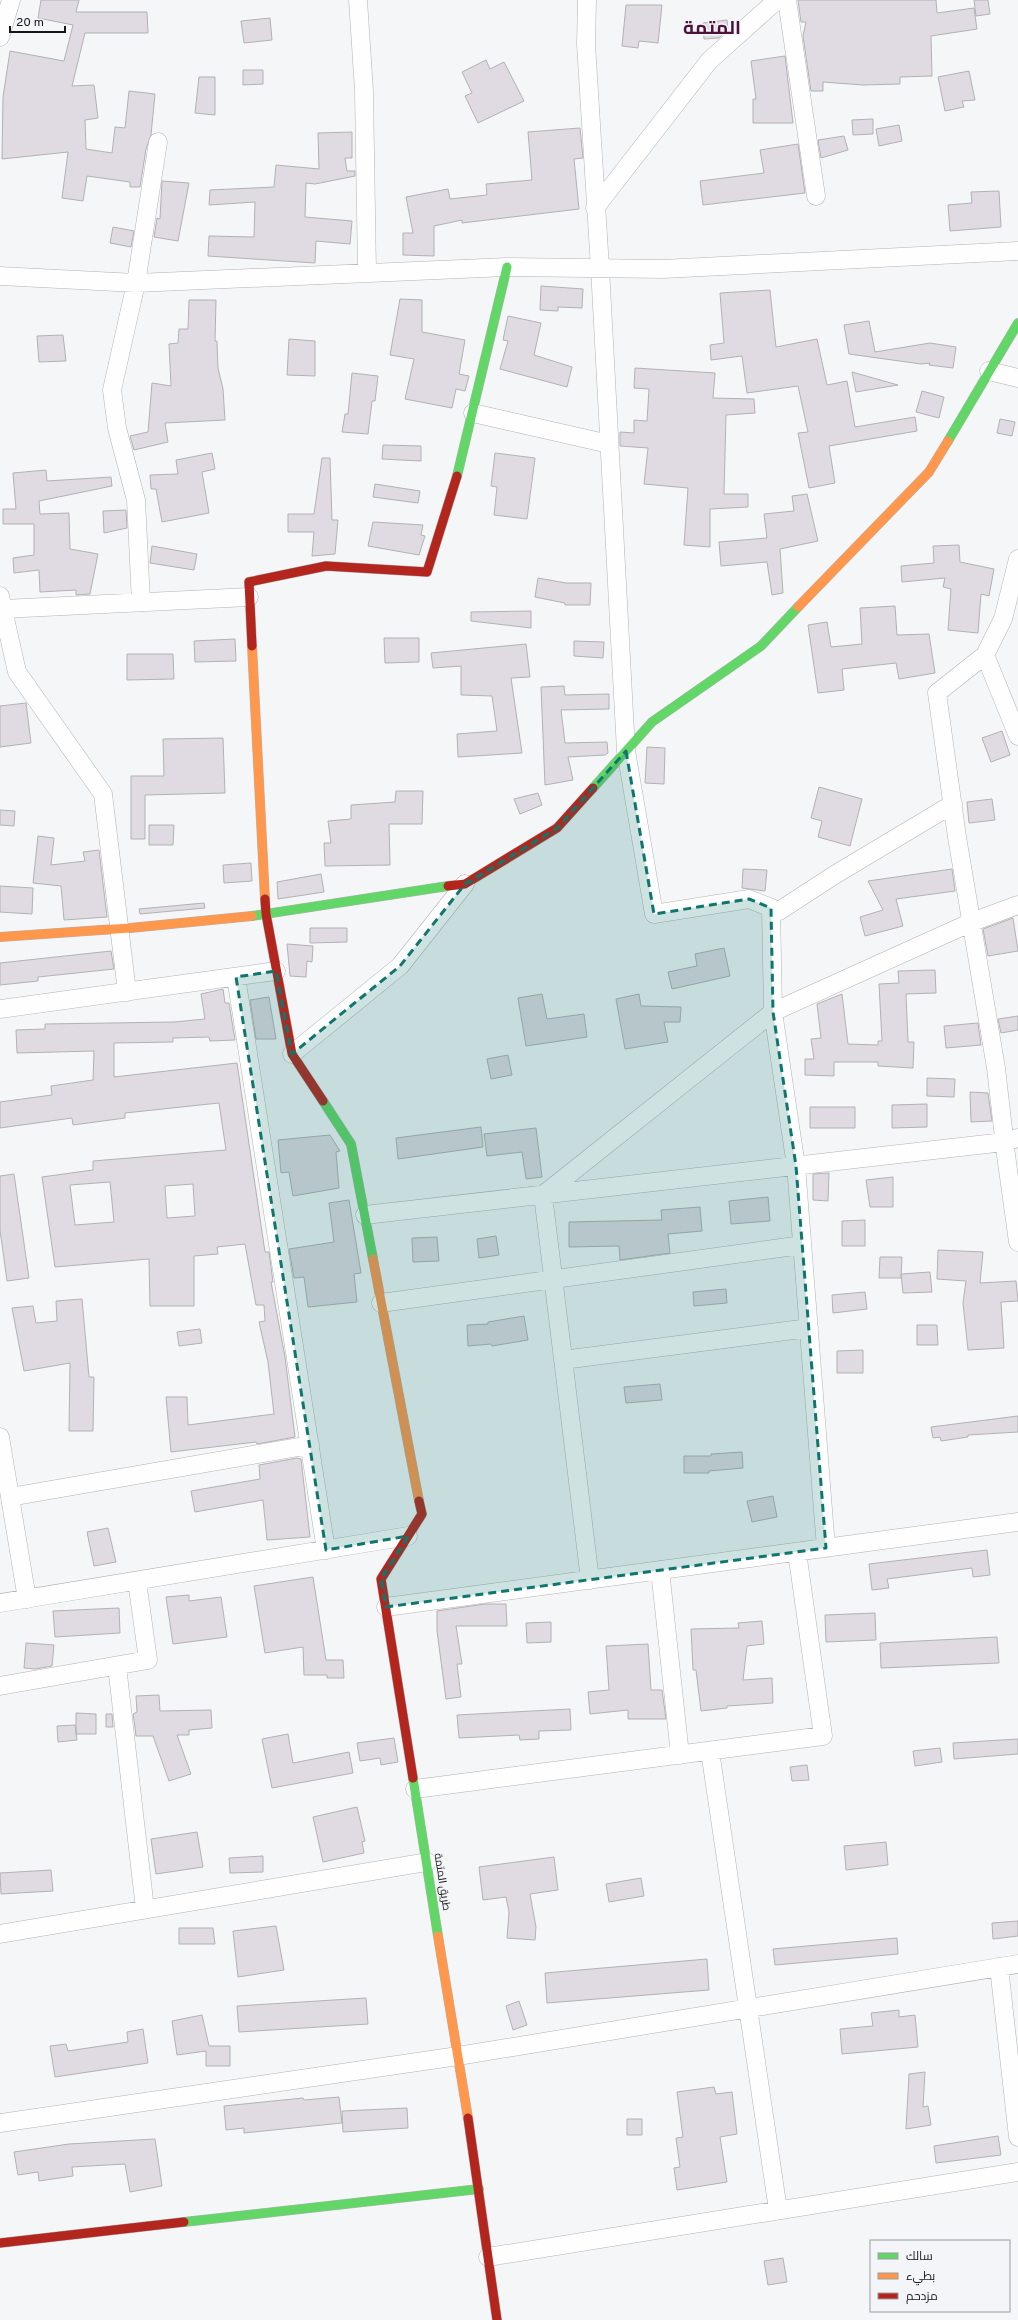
<svg xmlns="http://www.w3.org/2000/svg" width="1018" height="2320" font-family="Overpass,Cairo,sans-serif">
<style>
.building{fill:#e0dae2;stroke:#b2b2b4;fill-rule:evenodd}
.lines{fill:none;stroke-linecap:round;stroke-linejoin:round}
.street-casing{stroke:#b3b3b5;stroke-width:19}
.fast-casing{stroke:#b3b3b5;stroke-width:10}
.slow-casing{stroke:#b3b3b5;stroke-width:10}
.jam-casing{stroke:#b3b3b5;stroke-width:10}
.street{stroke:#fefefe;stroke-width:18}
.fast{stroke:#63d668;stroke-width:9}
.slow{stroke:#ff974d;stroke-width:9}
.jam{stroke:#b3261e;stroke-width:9}
.marked{fill:#0f766e;fill-opacity:0.2;stroke:#0f766e;stroke-width:3;stroke-dasharray:8 5;stroke-linejoin:round}
.labels{text-anchor:middle;dominant-baseline:central;stroke-width:3;stroke-linejoin:round;paint-order:stroke}
.street-label{font-size:11px;fill:#161617;stroke:#f4f5f9}
.town-label{font-size:19px;font-weight:bold;fill:#4d1239;stroke:#f4f5f9}
</style>
<rect width="100%" height="100%" fill="#f5f6f8"/>
<path class="building" d="M41,0H79L76,12H147L148,33H85L72,86L94,85L98,118L85,120L86,149L112,153L115,127L125,128L129,91L155,94L151,135L146,149L140,187H130V182L87,176L83,201L62,198L68,152L2,159L3,97L10,51L64,61L73,25L38,18Z
M798,0H936L937,13L974,8L977,29L931,36L932,76L900,77V84L863,85L823,82V91H811L803,36L806,22H801Z
M974,0H988L990,14L976,16Z
M626,5H662L658,43L639,41L638,48L622,46Z
M270,18L272,40L244,43L241,21Z
M727,20L728,29L719,38L704,39L703,23Z
M785,56L793,123H753V99H756L751,61Z
M486,60L490,69L504,62L524,101L478,123L465,96L472,93L462,72Z
M243,70H263V84L243,85Z
M969,71L975,100L962,101L964,107L945,111L938,77Z
M199,77H215V115L195,113Z
M873,119V134L853,135L852,120Z
M899,125L902,141L879,146L876,129Z
M580,128L583,158L574,159L579,209L462,223V220L434,226V256L403,255V233H413L406,197L448,189L450,199L487,195L486,184L532,180L528,132Z
M352,132V158H345L347,171H355V176L315,184L306,183L305,217L352,221L350,244L316,241L315,263L208,256L209,236L254,237L255,202L209,205L210,190L274,187L276,165L319,169L318,133Z
M844,136L848,150L821,158L818,140Z
M798,144L805,193L703,205L700,181L764,173L760,150Z
M162,181L189,183L178,241L154,237L157,218L160,219Z
M999,191L1001,227L950,231L948,205L972,203L971,192Z
M113,227L134,231L131,247L110,243Z
M541,286L583,289L582,308L558,307V311L540,310Z
M770,290L776,347L817,339L827,385L847,381L855,427L915,417L917,431L829,446L835,483L809,488L798,433L808,432L798,386L747,393L742,356L711,360L710,345L724,343L720,293Z
M400,299L422,300V332L465,340L459,374L469,376L465,391L456,389L452,408L405,399L414,359L390,355Z
M189,300H216L215,341H217L218,368L223,389L225,420L165,423L168,442L134,450L130,436L148,432L152,383L171,386L169,344L178,343L179,329H188Z
M508,316L541,323L534,355L572,367L567,387L500,369L508,341L503,340Z
M869,321L875,352L930,343L956,347L953,368L929,365L930,363L921,364L849,354L844,325Z
M63,335L66,361L39,362L37,336Z
M289,339L315,341V376L287,375Z
M635,368L715,373L713,398L754,399L755,413L726,415L724,494H748V507L710,509V547L684,545L688,488L644,484L648,448L620,446V432L634,433V420L647,421L649,389L634,388Z
M852,372L898,385L856,392Z
M352,373L378,376L375,401H372L368,434L342,432L345,414H348Z
M922,391L944,397L939,418L916,412Z
M1000,419L1015,422L1012,436L997,433Z
M383,445L421,446V461L382,459Z
M212,453L215,469L202,472L209,513L162,522L156,489H151L150,475L178,474L176,460Z
M495,453L535,458L527,519L494,515L497,487L491,486Z
M322,458H330L332,520H338L335,554L312,556L314,532H288V514H314Z
M46,470L47,481L111,477L112,486L39,501L40,514L69,513L70,549L98,554L90,594L76,595V590L40,592L39,570L14,573L13,558L34,555V524H3V509H16L13,473Z
M375,484L420,491L418,503L373,497Z
M807,494L818,541L780,549L783,593L772,595L767,562L721,566L719,542L767,538L764,514L794,511L792,496Z
M126,510L127,528L104,533L103,511Z
M373,522L423,525L421,535L425,536L419,555L368,546Z
M959,545L960,562L994,569L989,596L981,594L978,633L948,630L951,589L943,587L945,578L902,582L901,566L934,563L933,546Z
M152,546L197,554L194,570L150,563Z
M538,578L566,583H591L590,605H565V603L535,597Z
M895,606L897,635L929,634L935,673L899,679L896,663L842,669L844,690L818,693L808,625L827,622L831,647L862,644L860,608Z
M531,611V628L471,621V612Z
M384,638H419V662L385,663Z
M235,639L236,661L195,662L194,641Z
M574,641L604,642L603,658L574,656Z
M526,644L530,677L511,678L522,753L458,757L457,734L497,731L492,696L461,695V666L433,668L431,653Z
M127,654H173L174,679L127,680Z
M564,686L565,695L609,694V709L561,710L565,743L607,742L608,753L605,755L568,757L573,780L545,785L541,687Z
M26,703L31,743L0,747V706Z
M1002,731L1010,755L991,762L982,738Z
M223,738L225,793L145,795V839H131V776H164L163,739Z
M647,747L665,748L664,784L645,783Z
M819,787L862,799L850,846L818,837L822,821L811,818Z
M396,791H423L422,824H389L390,865L325,866L324,843H331L328,821L351,819V805L395,802Z
M538,793L542,805L520,814L514,799Z
M992,799L995,820L969,823L967,802Z
M0,810L15,811L14,826L0,825Z
M149,825H174L173,845H149Z
M38,836L54,838L51,865L85,861L83,852L99,850L107,917L64,920L61,886L33,883Z
M251,863L252,881L224,883L223,865Z
M743,869L767,870L765,891L742,888Z
M952,869L955,891L896,899L903,926L865,936L860,917L883,910L868,881Z
M321,874L324,892L278,899L277,882Z
M0,886L33,888L32,914L0,912Z
M204,903L205,908L140,914L139,909Z
M1013,918L1018,951L988,956L983,929Z
M310,928H347V942L310,943Z
M287,944L313,946L312,962L307,961L306,977L290,976Z
M724,948L730,976L672,989L668,972L697,966L695,954Z
M111,951L114,969L38,977V981L0,985V963Z
M935,970L936,993L906,994L908,1042H914L913,1068L878,1066V1062H834V1076L805,1075V1059H814L811,1039L821,1038L817,1004L842,994L848,1044L878,1045V1041H882L879,984L899,983L898,971Z
M223,989L225,1003H229L235,1040L210,1041L209,1037L173,1038V1042L114,1043V1077L237,1063L265,1252H269L273,1282H271L285,1357L295,1437L257,1444L256,1442L171,1452L166,1397H187L188,1425L274,1414L268,1362L259,1322L265,1321L264,1305H256L245,1244L217,1247L218,1254L194,1256V1306H150L149,1259L55,1267L42,1177L93,1170V1161L226,1150L219,1103L125,1113V1118L73,1125L72,1118L0,1128V1102L52,1095L51,1086L93,1080L94,1051L17,1053L16,1030L45,1029V1024L174,1022L205,1019L201,994ZM110,1182L114,1222L75,1225L70,1185ZM193,1184L195,1216L167,1218L165,1186Z
M542,994L547,1019L584,1014L587,1037L526,1046L518,998Z
M639,994L641,1006L681,1007L680,1022H664L668,1042L625,1049L616,999Z
M269,997L276,1039H256L250,1000Z
M1018,1016V1030L1001,1033L998,1019Z
M978,1023L981,1045L946,1048L944,1026Z
M508,1055L512,1075L491,1079L487,1059Z
M927,1078L955,1079L954,1097L927,1096Z
M970,1092L988,1093L992,1121L971,1122Z
M927,1104V1127L892,1128V1105Z
M810,1107H855V1128H810Z
M481,1127L483,1147L398,1159L396,1138Z
M536,1128L542,1177L526,1179L522,1152L487,1156L484,1134Z
M330,1135L340,1151L336,1152L339,1188L293,1196L289,1172L281,1173L278,1140Z
M829,1173L828,1201L813,1200V1174Z
M14,1174L29,1278L7,1281L0,1230V1176Z
M893,1177V1207H870L866,1180Z
M768,1197L770,1221L731,1224L729,1201Z
M349,1200L361,1273L354,1274L357,1302L308,1307L304,1277L294,1278L289,1249L334,1242L329,1203Z
M700,1207L702,1231L668,1234L670,1253L620,1260L619,1246L569,1247V1222L662,1220L661,1210Z
M865,1220V1246H842V1221Z
M496,1236L499,1255L479,1258L477,1239Z
M437,1237L439,1261L413,1262L412,1238Z
M938,1250L983,1252L980,1283L1016,1281L1018,1301L1001,1302L1004,1348L968,1350L963,1303L966,1281L937,1279Z
M880,1257H902L901,1278H879Z
M930,1272L932,1292L903,1293L901,1274Z
M726,1289L727,1303L694,1306L693,1292Z
M865,1292L867,1309L833,1313L832,1295Z
M82,1299L89,1377H94L93,1431H69L70,1363L24,1371L12,1308L33,1306L36,1323L57,1321L56,1301Z
M524,1316L528,1340L492,1346L491,1344L468,1346L467,1325L488,1324V1322Z
M917,1325H937L938,1345H917Z
M200,1329L202,1343L179,1346L177,1332Z
M863,1350V1373H837V1351Z
M660,1384L662,1400L626,1403L624,1387Z
M1018,1416V1432L968,1435V1437L941,1441L940,1437L933,1438L931,1427Z
M742,1452L743,1468L709,1471V1473H684V1456H711V1454Z
M297,1458L301,1459L310,1537L267,1540L263,1500L195,1512L191,1491L260,1479L259,1465Z
M773,1496L777,1517L752,1522L747,1501Z
M108,1528L116,1562L94,1566L87,1532Z
M987,1550L990,1575L973,1577L972,1568L887,1579L889,1588L872,1590L869,1564Z
M313,1577L326,1660H343L344,1678H327V1675H304L303,1647L265,1653L254,1586Z
M189,1595V1601L221,1597L227,1637L173,1644L166,1597Z
M485,1604H506L507,1626H456L462,1664H457L461,1697L446,1699L437,1631V1611Z
M119,1608L120,1633L55,1637L53,1611Z
M875,1613L876,1640L826,1642L825,1615Z
M762,1621L764,1644L747,1646L743,1680L772,1678L773,1703L727,1706V1708L701,1711L696,1670H693L691,1629L739,1628L738,1623Z
M551,1622V1642L527,1643L526,1623Z
M997,1637L999,1663L881,1668L880,1643Z
M26,1643L54,1645L52,1666L35,1669L24,1668Z
M648,1644L651,1690H662L666,1719H628V1710L590,1714L588,1692L609,1690L606,1646Z
M159,1695L160,1711L211,1710L212,1728L189,1730V1735H177L191,1774L169,1781L153,1736H136L135,1727L133,1714L137,1712L136,1696Z
M570,1709L571,1730L539,1731V1739L520,1740L519,1735L459,1738L457,1715Z
M76,1713L96,1714V1734H76Z
M106,1714H112L113,1727H106Z
M75,1725L77,1740L58,1742L57,1726Z
M288,1734L293,1763L349,1752L353,1773L272,1788L262,1739Z
M394,1738L398,1762L381,1765L380,1758L360,1761L357,1743Z
M1018,1739V1754L954,1759L953,1743Z
M940,1748L942,1762L915,1766L913,1751Z
M807,1765L809,1780L792,1781L790,1767Z
M357,1807L365,1841L362,1842L364,1853L323,1862L313,1817Z
M197,1832L203,1867L156,1874L151,1839Z
M886,1842L888,1865L846,1870L844,1846Z
M263,1856V1872L230,1873L229,1858Z
M554,1857L558,1890L530,1894L536,1927L535,1940L507,1938L509,1912L506,1897L483,1900L479,1867Z
M51,1870L53,1891L1,1894L0,1873Z
M641,1878L644,1896L609,1902L606,1884Z
M1018,1921V1936L993,1939L992,1923Z
M276,1926L284,1970L238,1977L233,1931Z
M179,1928H213L215,1944H179Z
M897,1938L898,1954L775,1965L773,1949Z
M707,1959L709,1990L547,2003L545,1973Z
M366,1998L368,2024L239,2032L237,2006Z
M519,2001L527,2025L513,2030L506,2006Z
M899,2010V2017L915,2015L918,2047L842,2054L840,2029L873,2026L871,2013Z
M202,2015L209,2046H230V2066H206V2051L177,2055L172,2021Z
M143,2029L148,2063L55,2077L50,2046L66,2044L68,2051L128,2042L127,2032Z
M925,2072L923,2107L928,2106L931,2125L906,2129L909,2074Z
M714,2087L716,2094L732,2092L737,2134L720,2137L727,2182L677,2190L674,2168L680,2167L676,2138L683,2137L677,2092Z
M339,2097L342,2123L244,2133V2128L226,2130L224,2106L303,2098L304,2100Z
M407,2108L408,2128L343,2132L342,2111Z
M627,2119H642V2135H627Z
M998,2136L1001,2155L936,2163L934,2146Z
M155,2139L162,2186L130,2192L125,2164L72,2167L73,2176L39,2181L38,2172L18,2175L14,2152L69,2144Z
M783,2258L787,2282L768,2285L764,2261Z"/>
<g class="lines">
<g class="street-casing">
<path id="street" d="M358,0L364,91L367,272
M587,0L586,44L600,268L626,751L654,914L749,899L779,911L836,874L953,804
M787,0L816,196
M0,37L11,0
M595,208L709,61L777,0
M0,276L136,283L507,267L663,269L1018,251
M989,371L1018,378
M473,413L609,444
M1018,559L1003,619L985,655L937,693L957,837L996,1068L1006,1155L1018,1242
M0,596L17,672L103,794L127,992
M141,602L136,500L117,428L112,390L136,283L158,142
M3,609L249,597
M985,655L1018,736
M771,908L773,1012L796,1166L826,1548
M236,977L326,1550
M0,1009L276,971
M292,1054L400,966L465,884
M365,1215L1004,1142L1018,1138
M381,1303L802,1245
M563,1360L809,1328
M0,1437L27,1599
M10,1497L310,1445
M660,1570L680,1755
M590,1580L543,1195L773,1012L972,922L1018,905
M0,1603L408,1536
M386,1607L1018,1522
M117,1666L145,1909
M0,1686L148,1660L137,1581
M710,1751L778,2210
M415,1789L823,1736L797,1552
M0,1934L427,1862
M999,1967L1018,2137
M0,2123L458,2056L1018,1964
M488,2257L1018,2172"/>
</g>
<g class="fast-casing">
<path id="fast" d="M948,441L1018,323
M457,476L507,267
M593,788L652,722L761,646L798,607
M252,916L448,886
M323,1101L351,1144L373,1259
M413,1778L438,1936
M184,2222L479,2189"/>
</g>
<g class="slow-casing">
<path id="slow" d="M798,607L929,472L948,441
M252,646L265,899
M0,937L130,928L252,916
M373,1259L419,1501
M438,1936L468,2118"/>
</g>
<g class="jam-casing">
<path id="jam" d="M252,646L249,582L326,566L427,572L457,476
M448,886L465,884L557,828L593,788
M265,899L266,914L292,1054L323,1101
M413,1778L381,1579L422,1514L419,1501
M468,2118L497,2320
M0,2243L184,2222"/>
</g>
<use href="#street" class="street"/>
<use href="#fast" class="fast"/>
<use href="#slow" class="slow"/>
<use href="#jam" class="jam"/>
</g>
<path class="marked" d="M626,751L654,914L749,899L771,908L773,1012L796,1166L826,1548L386,1607L381,1579L408,1536L326,1550L236,977L276,971L292,1054L400,966L465,884L557,828Z"/>
<g class="labels">
<g class="street-label">
<text transform="translate(442 1882) rotate(81)">طريق المتمة</text>
</g>
<g class="town-label">
<text x="712" y="29">المتمة</text>
</g>
</g>
<rect x="870" y="2240" width="140" height="72" fill="#f4f5f9" stroke="#9b9c9f"/>
<rect x="878" y="2253" width="20" height="6" fill="#63d668" stroke="#9b9c9f"/>
<text x="906" y="2260" font-size="12" fill="#161617">سالك</text>
<rect x="878" y="2273" width="20" height="6" fill="#ff974d" stroke="#9b9c9f"/>
<text x="906" y="2280" font-size="12" fill="#161617">بطيء</text>
<rect x="878" y="2293" width="20" height="6" fill="#b3261e" stroke="#9b9c9f"/>
<text x="906" y="2300" font-size="12" fill="#161617">مزدحم</text>
<path d="M10 26v6h55v-6" fill="none" stroke="#161617" stroke-width="2"/>
<text x="16" y="26" font-size="12" fill="#161617" stroke="#f4f5f9" stroke-width="3" paint-order="stroke">20 m</text>
</svg>
